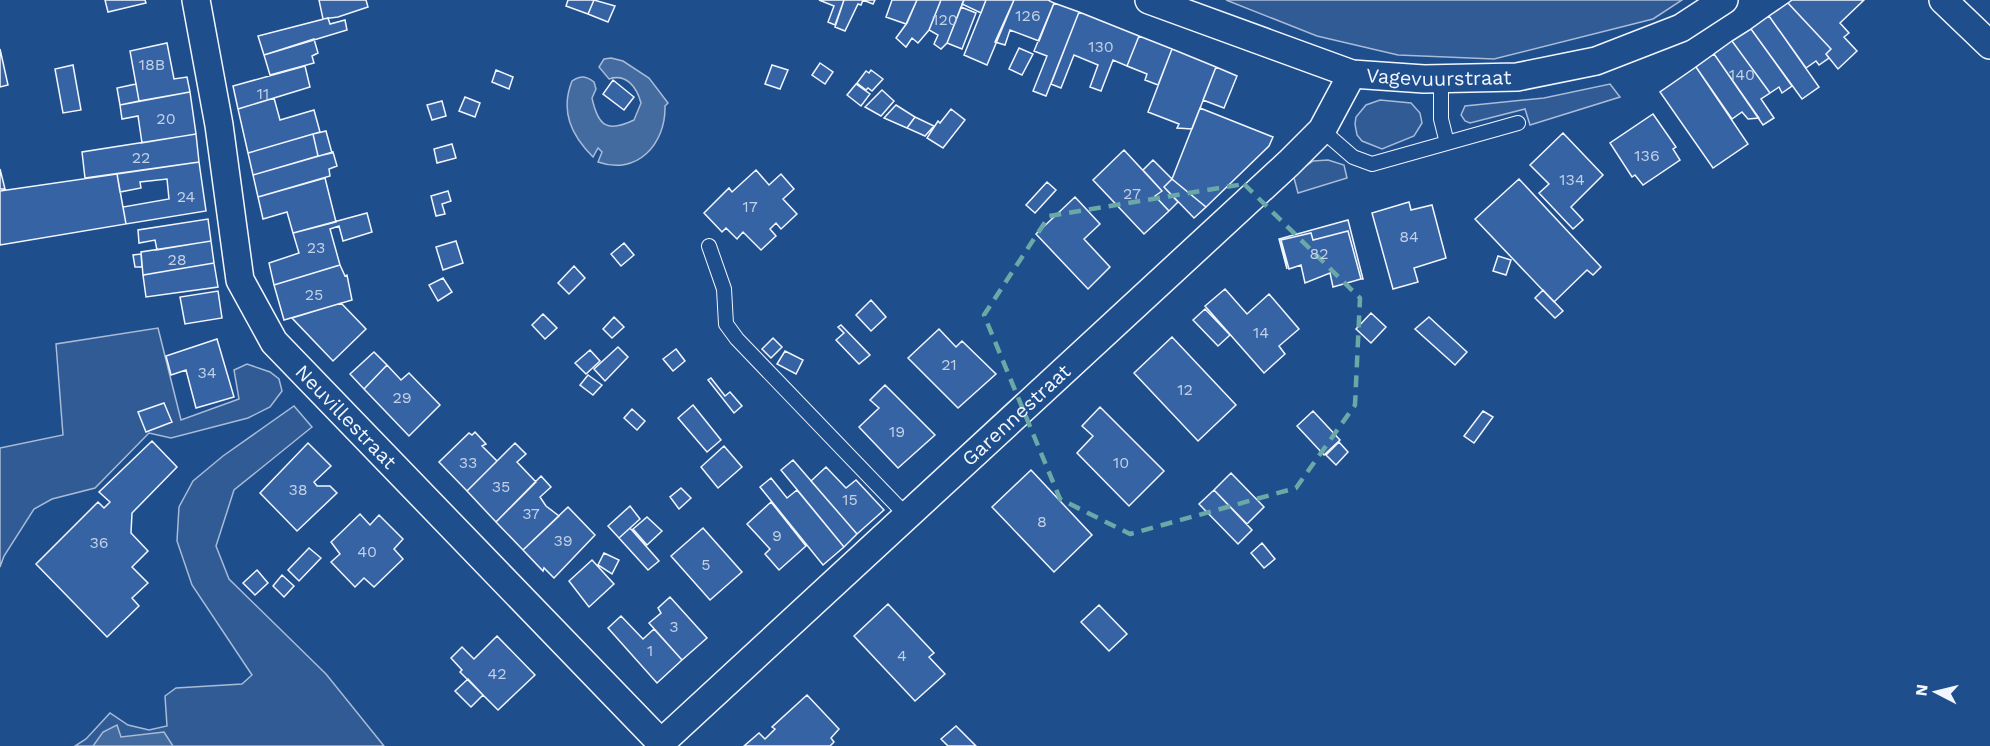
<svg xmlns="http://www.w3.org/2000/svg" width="1990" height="746" font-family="'Work Sans',sans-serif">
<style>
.built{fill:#305b95;stroke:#a8bbd7;stroke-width:1.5}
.water{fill:#446ba0;stroke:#a8bbd7;stroke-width:1.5}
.building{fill:#3563a3;stroke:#f2f6ff;stroke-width:1.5}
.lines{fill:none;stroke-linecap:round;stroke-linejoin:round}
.lane-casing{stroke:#f2f6ff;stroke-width:16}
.street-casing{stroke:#f2f6ff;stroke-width:30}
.lane{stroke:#1f4e8c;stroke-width:14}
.street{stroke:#1f4e8c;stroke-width:27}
.marked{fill:none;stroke:#6aa9a8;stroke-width:4.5;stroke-dasharray:12 8;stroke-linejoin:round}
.labels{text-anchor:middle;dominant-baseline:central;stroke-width:4.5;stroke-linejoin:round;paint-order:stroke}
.number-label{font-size:16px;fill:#c3d1e8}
.street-label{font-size:20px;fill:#f2f6ff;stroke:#1f4e8c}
</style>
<rect width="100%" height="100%" fill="#1f4e8c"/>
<path class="built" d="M1226,0H1682L1653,19L1494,59L1398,55L1317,36Z
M1610,84L1620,97L1530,125L1525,109L1470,123L1465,121L1461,115L1465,106L1544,98Z
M1380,100L1411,103L1420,113L1422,123L1414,136L1382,149L1362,141L1357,135L1355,124L1356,117L1366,105Z
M1328,160L1344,165L1347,178L1298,193L1293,174L1313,161Z
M158,328L181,420L239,399L234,370L247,364L270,372L279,379L282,391L270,407L248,418L171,438L149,433L95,488L52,499L34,509L4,556L0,567V448L63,435L56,344Z
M294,406L312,427L234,490L216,546L229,579L326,674L384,746H75L86,739L110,713L128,725L149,730L167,726L165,696L176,688L242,684L252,675L192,585L177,541L179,507L193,481L223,456Z"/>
<path class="water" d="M611,58L623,61L649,78L668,103L665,106C666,144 637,176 598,162L602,152L598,148L593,157C571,135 560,111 572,81C581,75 586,76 594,82L596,89L592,98C598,126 607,133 634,120L641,103C637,88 627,73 609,79L599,67L604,59Z
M117,725L121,737L164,732L173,746H93L103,732Z"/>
<path class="building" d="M105,0H145L146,3L108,12Z
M319,0H366L368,7L338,17L323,19Z
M568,0H594L588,14L566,6Z
M594,0L615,6L608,22L588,14Z
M819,0H844L835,25L828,22L834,6Z
M844,0H875L873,4L863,0L861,5L858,4L845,31L835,27Z
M892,0H917L906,24L886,17Z
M917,0H941L929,30L918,43L912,38L906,47L896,38L907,23Z
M941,0H964L947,43L941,49L934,44L938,35L929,30Z
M964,0H986L981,13L962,4Z
M986,0H1014L987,65L964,55Z
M1014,0H1048L1054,3L1039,41L1010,30L1005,45L995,42Z
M1792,0H1864L1840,23L1849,33L1844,37L1857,51L1838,69L1826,54L1831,49L1788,3Z
M1054,3L1079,12L1046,96L1033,91L1047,56L1034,51Z
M1788,3L1831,49L1826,54L1829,58L1819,65L1816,61L1806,68L1769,16Z
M961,7L976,13L962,49L947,43Z
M1079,12L1139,36L1127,66L1113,60L1101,91L1090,87L1098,65L1074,55L1061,88L1051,84Z
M1769,16L1819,87L1802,99L1751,29Z
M328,18L330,24L345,20L347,30L264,55L258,36Z
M1751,29L1792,86L1782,93L1779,87L1770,93L1732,41Z
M1139,36L1172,49L1158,85L1145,80L1147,74L1127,66Z
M314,39L318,53L312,56L314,63L270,75L264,55Z
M1732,41L1770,93L1761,99L1774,118L1763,125L1714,54Z
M167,43L174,79L187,77L190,92L139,101L130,51Z
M1019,48L1033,54L1022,75L1009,69Z
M0,49L8,85L0,87Z
M1172,49L1216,67L1192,129L1177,128L1179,124L1148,112Z
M1714,54L1759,118L1748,119L1742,112L1732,119L1696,67Z
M820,63L833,72L825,84L812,75Z
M73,65L81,110L63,113L55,69Z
M772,65L788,70L780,89L765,84Z
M305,66L310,87L238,109L233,86Z
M1216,67L1237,76L1224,108L1203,100Z
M1696,67L1748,144L1713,168L1660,92Z
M496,70L513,77L509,89L492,82Z
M871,70L883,79L872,91L868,88L866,90L857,83L866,71L869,73Z
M613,80L634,97L624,110L603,94Z
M136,84L139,101L120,105L117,88Z
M856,84L870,94L861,106L847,95Z
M882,90L894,101L881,116L865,107Z
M190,92L196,134L142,143L138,116L122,119L120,105Z
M465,97L480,103L475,117L459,111Z
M274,98L280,120L314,110L320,132L248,153L238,109Z
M442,101L446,116L432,120L427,105Z
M896,105L915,117L907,128L884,118Z
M1200,108L1273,137L1269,146L1206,207L1172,179Z
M951,109L965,120L943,148L927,138L938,121L940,123Z
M1653,114L1676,147L1673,149L1680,160L1643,185L1635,175L1632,177L1610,143Z
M915,117L934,126L925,136L907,128Z
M326,131L332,153L318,156L313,134Z
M1563,133L1603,175L1571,207L1583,220L1573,229L1539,193L1549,184L1530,165Z
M196,134L199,162L85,178L82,152Z
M313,134L318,156L253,175L248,153Z
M452,144L456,158L437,163L434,149Z
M1124,150L1162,191L1155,196L1169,211L1144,234L1093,180Z
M333,152L337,166L329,169L330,176L258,197L253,175Z
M1153,160L1172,179L1164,187L1178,202L1169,211L1155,196L1162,191L1143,170Z
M199,162L206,211L126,224L123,207L169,199L167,179L140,182L141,188L120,192L117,174Z
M0,169L5,189H0Z
M756,170L769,185L781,174L794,189L783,199L797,214L781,229L776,223L770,229L776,236L761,250L743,232L737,239L726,228L722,232L704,213L729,188L732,192Z
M117,174L126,224L0,245V191Z
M325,178L336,222L293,233L287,212L263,219L258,197Z
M1172,179L1206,207L1194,218L1164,187Z
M1519,179L1601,267L1593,275L1587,270L1554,302L1475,219Z
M1047,182L1056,190L1035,213L1026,205Z
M448,191L451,201L442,204L445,214L436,216L431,196Z
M1075,197L1100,224L1084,239L1110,267L1088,289L1036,234Z
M1409,202L1411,210L1432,205L1446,258L1414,268L1418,282L1393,289L1372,213Z
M367,213L372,232L343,241L339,226L330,229L340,265L274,285L269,263L299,253L293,233Z
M208,219L211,241L157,250L155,240L139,243L138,230Z
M1348,220L1363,279H1361L1348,231L1313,240L1311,233L1281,240L1287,269L1279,239Z
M1348,231L1361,279L1333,287L1330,273L1305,283L1301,265L1289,269L1281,240L1311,233L1313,240Z
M211,241L214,263L143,275L141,252Z
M456,241L463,263L443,270L436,247Z
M624,243L634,255L621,266L611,254Z
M141,254L142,267H135L133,255Z
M1498,256L1511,260L1506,275L1493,271Z
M214,263L218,287L146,297L143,275Z
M340,265L345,276L347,275L352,300L284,320L274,285Z
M574,266L585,278L569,294L558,283Z
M443,278L452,292L438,301L429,285Z
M1225,289L1247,314L1269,294L1299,329L1279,346L1285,354L1264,373L1205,306Z
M1543,290L1563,311L1555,318L1535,298Z
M218,291L222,318L185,324L180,297Z
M871,300L886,317L871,331L856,315Z
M341,303L366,329L333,361L292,318Z
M1205,309L1230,335L1218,346L1193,320Z
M1371,313L1386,327L1371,343L1356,329Z
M543,314L557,328L545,339L532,325Z
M614,317L624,327L612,338L603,329Z
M1429,317L1467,352L1455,365L1415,329Z
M841,325L870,355L859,364L836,340L844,333L838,327Z
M939,329L956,347L962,341L996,374L958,408L908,358Z
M1172,337L1236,405L1198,441L1134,373Z
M773,338L782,347L771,358L762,349Z
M217,339L234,397L196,408L186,370L171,375L166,356Z
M618,347L628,357L605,381L594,369Z
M676,349L685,361L673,371L663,359Z
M590,350L600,361L586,374L575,363Z
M785,351L803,360L796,374L777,364Z
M374,352L387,365L364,389L350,374Z
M387,365L401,380L409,373L440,405L409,436L364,389Z
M588,375L602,385L593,395L580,385Z
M711,378L725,396L730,392L742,406L734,413L708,380Z
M885,385L935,435L898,468L859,427L879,408L870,400Z
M164,403L172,422L146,432L138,412Z
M693,405L721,440L707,452L678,418Z
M1100,407L1164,471L1129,506L1077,453L1093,436L1082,426Z
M632,409L645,421L637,430L624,418Z
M1313,411L1340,440L1324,455L1297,426Z
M1483,411L1493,417L1474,443L1464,436Z
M475,432L486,444L482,446L497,461L467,491L439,462L469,433L472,435Z
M152,441L177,467L132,513L131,533L148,551L132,567L148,583L132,598L139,606L107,637L36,564L98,502L104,508L110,502L99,492Z
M1339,442L1348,452L1336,465L1326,455Z
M308,443L331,466L314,482L317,486H330L337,493L297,531L260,493Z
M515,443L526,454L517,462L536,482L496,522L467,491Z
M724,446L742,467L718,488L701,467Z
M793,460L857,534L844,547L781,470Z
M826,467L846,488L856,480L884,510L857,534L811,481Z
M1031,470L1092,535L1054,572L992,507Z
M1231,473L1264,507L1247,524L1214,490Z
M541,476L551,487L540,497L546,506L559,516L523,550L496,522Z
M771,478L787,498L797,490L844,547L823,565L760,487Z
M681,488L691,498L679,509L670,497Z
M1214,490L1252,530L1238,544L1199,504Z
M771,502L806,546L779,570L765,554L770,549L747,524Z
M630,506L640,519L619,538L608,526Z
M568,507L595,535L554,578L544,568L543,571L523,550Z
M360,514L370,525L379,515L403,539L394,549L403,559L374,587L364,578L355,587L331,562L340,554L331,542Z
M647,517L662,531L647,545L633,529Z
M630,528L659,561L648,570L619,538Z
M703,528L742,572L710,600L671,556Z
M1262,543L1275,559L1264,568L1251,553Z
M309,548L321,558L299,581L288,570Z
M604,553L619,560L612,574L598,565Z
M592,560L614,584L589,607L569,581Z
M257,570L268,583L255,595L243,583Z
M282,575L294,586L284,597L273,586Z
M670,597L707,638L682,660L649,623L661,613L658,608Z
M888,604L934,653L929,657L945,674L915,701L854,636Z
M1099,605L1127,634L1109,651L1081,622Z
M621,616L643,639L654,629L682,660L657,683L608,628Z
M497,636L535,675L498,710L460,672L462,670L451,658L462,647L474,659Z
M468,679L483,695L471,707L455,691Z
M807,695L839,729L831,738L834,742L830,746H744L759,733L765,739L775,729L772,727Z
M956,726L976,746H948L941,739Z"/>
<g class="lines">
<g class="lane-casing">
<path id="lane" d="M1441,79V119L1447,143
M1322,130L1353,157L1372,164L1518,123
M709,246L724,289L726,324L737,339L907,516"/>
</g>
<g class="street-casing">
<g id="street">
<path id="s1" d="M196,0L219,125L240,280L274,342L664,746"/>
<path id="s2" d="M1149,0L1352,74L1424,79L1517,77L1596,61L1681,28L1724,0"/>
<path d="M1943,0L1990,45"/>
<path id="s3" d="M662,742L1289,163L1322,130L1352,74"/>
</g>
</g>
<use href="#lane" class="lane"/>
<use href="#street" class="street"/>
</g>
<path class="marked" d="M1244,184L1360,298L1355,405L1296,488L1130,534L1060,499L984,315L1049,216Z"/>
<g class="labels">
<g class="number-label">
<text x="1028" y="15">126</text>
<text x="945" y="19">120</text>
<text x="1101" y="46">130</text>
<text x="152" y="64">18B</text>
<text x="1742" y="74">140</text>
<text x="263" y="93">11</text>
<text x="166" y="118">20</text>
<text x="1647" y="155">136</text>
<text x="141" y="157">22</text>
<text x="1572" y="179">134</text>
<text x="1132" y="193">27</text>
<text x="186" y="196">24</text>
<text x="750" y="206">17</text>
<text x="1409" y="236">84</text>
<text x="316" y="247">23</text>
<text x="1319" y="253">82</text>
<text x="177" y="259">28</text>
<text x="314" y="294">25</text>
<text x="1261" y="332">14</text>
<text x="949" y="364">21</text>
<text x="207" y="372">34</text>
<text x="1185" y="389">12</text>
<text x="402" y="397">29</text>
<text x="897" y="431">19</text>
<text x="468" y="462">33</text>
<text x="1121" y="462">10</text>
<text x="501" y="486">35</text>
<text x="298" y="489">38</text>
<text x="850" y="499">15</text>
<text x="531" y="513">37</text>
<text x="1042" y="521">8</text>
<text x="777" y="535">9</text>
<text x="563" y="540">39</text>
<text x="99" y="542">36</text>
<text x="367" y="551">40</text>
<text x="706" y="564">5</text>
<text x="674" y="626">3</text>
<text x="650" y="650">1</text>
<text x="902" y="655">4</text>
<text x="497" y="673">42</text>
</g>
<g class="street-label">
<text stroke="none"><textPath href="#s2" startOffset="303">Vagevuurstraat</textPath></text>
<text stroke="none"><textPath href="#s3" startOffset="482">Garennestraat</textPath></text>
<text stroke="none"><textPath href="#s1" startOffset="458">Neuvillestraat</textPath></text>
</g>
</g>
<g transform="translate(1936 692) rotate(277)" stroke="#1f4e8c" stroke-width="4.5" paint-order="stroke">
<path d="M0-4.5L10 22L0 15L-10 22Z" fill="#f2f6ff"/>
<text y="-9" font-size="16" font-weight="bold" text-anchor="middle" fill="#f2f6ff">N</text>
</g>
</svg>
